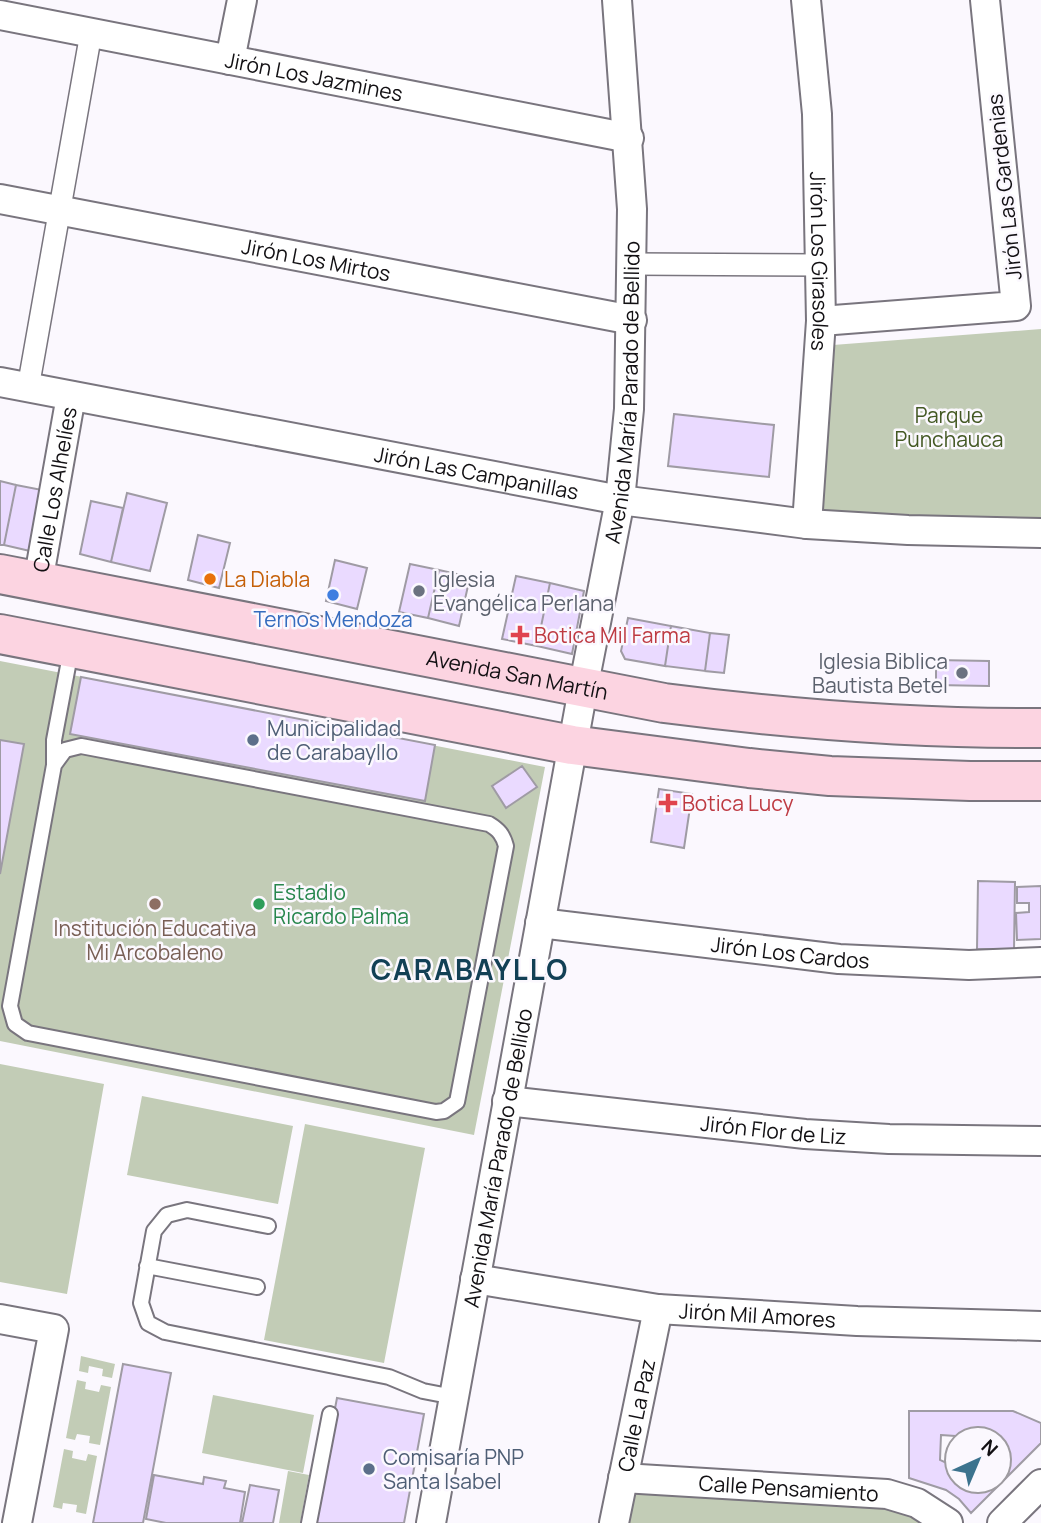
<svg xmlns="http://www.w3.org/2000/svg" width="1041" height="1523" font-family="Manrope,sans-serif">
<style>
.green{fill:#c2ccb6}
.building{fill:#eadaff;stroke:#9f9ba4;stroke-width:2;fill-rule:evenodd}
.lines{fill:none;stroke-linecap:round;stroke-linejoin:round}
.service-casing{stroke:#79757e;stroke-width:18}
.pedestrian-casing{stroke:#79757e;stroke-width:24}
.minor-casing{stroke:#79757e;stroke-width:32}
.secondary-casing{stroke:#79757e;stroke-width:42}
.service{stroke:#fff;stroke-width:14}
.pedestrian{stroke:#fff;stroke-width:21}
.minor{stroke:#fff;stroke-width:28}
.secondary{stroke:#fcd4e1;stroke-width:38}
.food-dot{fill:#e8710a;stroke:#fbf8fe;stroke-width:2.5}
.worship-dot{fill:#6b7280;stroke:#fbf8fe;stroke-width:2.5}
.shop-dot{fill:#3f7fe0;stroke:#fbf8fe;stroke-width:2.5}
.health-dot{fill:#e0444e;stroke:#fbf8fe;stroke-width:2.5}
.service-dot{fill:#5c6f8a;stroke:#fbf8fe;stroke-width:2.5}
.education-dot{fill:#8d6e63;stroke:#fbf8fe;stroke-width:2.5}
.leisure-dot{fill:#2e9e5b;stroke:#fbf8fe;stroke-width:2.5}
.labels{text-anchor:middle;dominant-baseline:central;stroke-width:5;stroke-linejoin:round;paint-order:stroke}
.street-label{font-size:21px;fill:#121013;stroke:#fbf8fe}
.park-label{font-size:21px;fill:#435823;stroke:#fbf8fe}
.food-label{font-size:21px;fill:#c56008;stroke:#fbf8fe;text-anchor:start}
.worship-label{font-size:21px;fill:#5b616d;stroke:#fbf8fe;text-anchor:start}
.shop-label{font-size:21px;fill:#366cbe;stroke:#fbf8fe}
.health-label{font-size:21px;fill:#be3a42;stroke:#fbf8fe;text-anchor:start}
.service-label{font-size:21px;fill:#4e5e75;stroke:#fbf8fe;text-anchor:start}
.leisure-label{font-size:21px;fill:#27864d;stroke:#fbf8fe;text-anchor:start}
.education-label{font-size:21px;fill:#785e54;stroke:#fbf8fe}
.district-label{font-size:28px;font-weight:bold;letter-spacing:2px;fill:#124055;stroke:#fbf8fe}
</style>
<rect width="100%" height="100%" fill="#fbf8fe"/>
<path class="green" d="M1041,329V519L1005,520L821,513L833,345Z
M0,661L545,767L474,1135L0,1041Z
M0,1064L104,1084L67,1294L0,1282Z
M142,1096L293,1126L278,1204L127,1175Z
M305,1124L425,1148L384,1363L264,1340Z
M81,1356L115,1364L112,1378L102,1376L103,1369L89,1366L88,1373L79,1371Z
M77,1380L86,1382L85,1389L99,1392L101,1385L111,1387L100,1445L89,1443L90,1436L77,1434L75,1440L66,1438Z
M213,1395L314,1415L303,1473L202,1453Z
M64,1449L73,1451L72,1458L86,1461L88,1454L97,1456L86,1514L76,1512L77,1505L63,1503L62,1509L53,1507Z
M288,1471L309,1475L300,1523H279Z
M635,1493C685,1496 735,1499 785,1501C829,1503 888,1501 927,1523H628Z"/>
<path class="building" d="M674,414L774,425L769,477L668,466Z
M0,481L16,485L4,545H0Z
M16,485L42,490L30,551L4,545Z
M127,493L167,503L150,571L111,562Z
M91,501L123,508L111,562L80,554Z
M198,535L230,543L219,588L188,580Z
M335,560L367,568L357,609L326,601Z
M410,564L439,570L428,618L399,612Z
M439,570L470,577L459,626L428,618Z
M516,576L550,583L537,646L502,639Z
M550,583L584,591L572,654L537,646Z
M628,618L671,626L665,666L625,659L621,651Z
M671,626L710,633L705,671L665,666Z
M710,633L729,635L724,673L705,671Z
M936,660L989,661V686L936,685Z
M81,677L435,745L425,801L70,734Z
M0,740L24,744L0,874Z
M522,766L537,787L506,808L492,786Z
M659,789L692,794L684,848L651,842Z
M978,881L1015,882L1014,950L977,949Z
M1041,886V939L1017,940L1016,913L1029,912V903H1017V887Z
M123,1364L171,1373L143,1523H93Z
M337,1398L424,1414L404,1523H313Z
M909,1411H1013L1041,1423V1443L971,1513L959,1499L946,1490L909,1478ZM941,1435L999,1439V1481H957V1468L940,1460Z
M154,1475L203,1484L204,1477L226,1481L224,1488L245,1492L240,1523H166L146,1519Z
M250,1485L279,1490L273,1523H242Z"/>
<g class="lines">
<g class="service-casing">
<path id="service" d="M54,765L65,750L81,746L489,824C499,830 503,835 506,846L457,1102L444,1111L436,1112L28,1033L15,1024L10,1006L54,765V740L71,650
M268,1226L187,1210L167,1215L154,1231L141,1303L148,1323L165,1332L389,1377L423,1391L454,1397
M147,1266L257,1287
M309,1523L330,1414"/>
</g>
<g class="pedestrian-casing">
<path id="pedestrian" d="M632,264L820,265
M28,388L91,33"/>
</g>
<g class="minor-casing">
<g id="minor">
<path id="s1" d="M806,0L817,114L821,321L807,524"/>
<path id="s2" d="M0,15L629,138"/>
<path d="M230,60L242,0"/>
<path id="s3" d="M0,199L632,320"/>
<path d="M821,321L1016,306L985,0"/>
<path id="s4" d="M0,382L620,500L807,524L908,530L1041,533"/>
<path id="s5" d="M38,582L71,396"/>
<path id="s6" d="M540,923L839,959L969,965L1041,962"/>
<path id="s7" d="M507,1101L805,1134L889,1139L1041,1141"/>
<path id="s8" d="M475,1279L658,1309L857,1321L1041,1326"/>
<path d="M0,1319L54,1329L17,1523"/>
<path id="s9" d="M623,1478L887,1494L917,1503L948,1523"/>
<path id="s10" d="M431,1523L583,689L620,500L629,409L632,209L617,0"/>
<path id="s11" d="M614,1523L658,1309"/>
<path d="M1002,1523L1041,1484"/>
</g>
</g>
<g class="secondary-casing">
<g id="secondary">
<path id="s12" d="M0,574L664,703C789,719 914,729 1041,728"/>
<path d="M0,634L572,745L749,768L830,776L970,781H1041"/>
</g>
</g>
<use href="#service" class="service"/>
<use href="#pedestrian" class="pedestrian"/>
<use href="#minor" class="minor"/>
<use href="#secondary" class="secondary"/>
</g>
<circle class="food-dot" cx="210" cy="579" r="7"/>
<g class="worship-dot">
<circle cx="419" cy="591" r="7"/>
<circle cx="962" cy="673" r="7"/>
</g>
<circle class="shop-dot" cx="333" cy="595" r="7"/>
<g class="health-dot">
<path d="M516.5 624.5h7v7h7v7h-7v7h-7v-7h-7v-7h7z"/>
<path d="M664.5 792.5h7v7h7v7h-7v7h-7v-7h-7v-7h7z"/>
</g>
<g class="service-dot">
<circle cx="253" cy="740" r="7"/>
<circle cx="369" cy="1469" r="7"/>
</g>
<circle class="education-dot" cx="155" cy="904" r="7"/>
<circle class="leisure-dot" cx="259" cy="904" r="7"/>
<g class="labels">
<g class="street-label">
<text stroke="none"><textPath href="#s2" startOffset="320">Jirón Los Jazmines</textPath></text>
<text transform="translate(1004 187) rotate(-96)">Jirón Las Gardenias</text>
<text stroke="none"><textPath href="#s3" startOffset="322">Jirón Los Mirtos</textPath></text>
<text stroke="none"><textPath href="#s1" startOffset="262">Jirón Los Girasoles</textPath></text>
<text stroke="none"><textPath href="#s10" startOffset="1148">Avenida María Parado de Bellido</textPath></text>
<text stroke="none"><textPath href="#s4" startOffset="485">Jirón Las Campanillas</textPath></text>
<text stroke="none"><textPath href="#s5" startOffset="94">Calle Los Alhelíes</textPath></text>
<text stroke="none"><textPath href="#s12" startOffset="527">Avenida San Martín</textPath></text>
<text stroke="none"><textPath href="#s6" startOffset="252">Jirón Los Cardos</textPath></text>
<text stroke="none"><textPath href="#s7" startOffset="268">Jirón Flor de Liz</textPath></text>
<text stroke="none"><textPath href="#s10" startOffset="371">Avenida María Parado de Bellido</textPath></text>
<text stroke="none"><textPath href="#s8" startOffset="285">Jirón Mil Amores</textPath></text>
<text stroke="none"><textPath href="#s11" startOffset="110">Calle La Paz</textPath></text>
<text stroke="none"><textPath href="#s9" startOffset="166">Calle Pensamiento</textPath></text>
</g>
<g class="park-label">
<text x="949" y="415">Parque<tspan x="949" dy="24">Punchauca</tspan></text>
</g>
<g class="food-label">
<text x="224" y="579">La Diabla</text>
</g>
<g class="worship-label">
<text x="433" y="579">Iglesia<tspan x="433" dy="24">Evangélica Perlana</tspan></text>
<text x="948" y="661" text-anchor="end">Iglesia Biblica<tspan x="948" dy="24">Bautista Betel</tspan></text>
</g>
<g class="shop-label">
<text x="333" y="619">Ternos Mendoza</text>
</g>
<g class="health-label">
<text x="534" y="635">Botica Mil Farma</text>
<text x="682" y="803">Botica Lucy</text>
</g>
<g class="service-label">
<text x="267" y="728">Municipalidad<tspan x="267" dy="24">de Carabayllo</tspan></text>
<text x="383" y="1457">Comisaría PNP<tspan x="383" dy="24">Santa Isabel</tspan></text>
</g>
<g class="leisure-label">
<text x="273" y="892">Estadio<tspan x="273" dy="24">Ricardo Palma</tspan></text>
</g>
<g class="education-label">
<text x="155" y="928">Institución Educativa<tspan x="155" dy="24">Mi Arcobaleno</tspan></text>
</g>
<g class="district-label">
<text x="470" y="969">CARABAYLLO</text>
</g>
</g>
<g transform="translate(978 1460) rotate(44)"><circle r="33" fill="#fbf8fe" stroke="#9e9ba0" stroke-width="2"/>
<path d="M0-5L12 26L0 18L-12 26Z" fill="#3c738e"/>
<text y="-10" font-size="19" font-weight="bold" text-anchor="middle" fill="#121013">N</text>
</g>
</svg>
